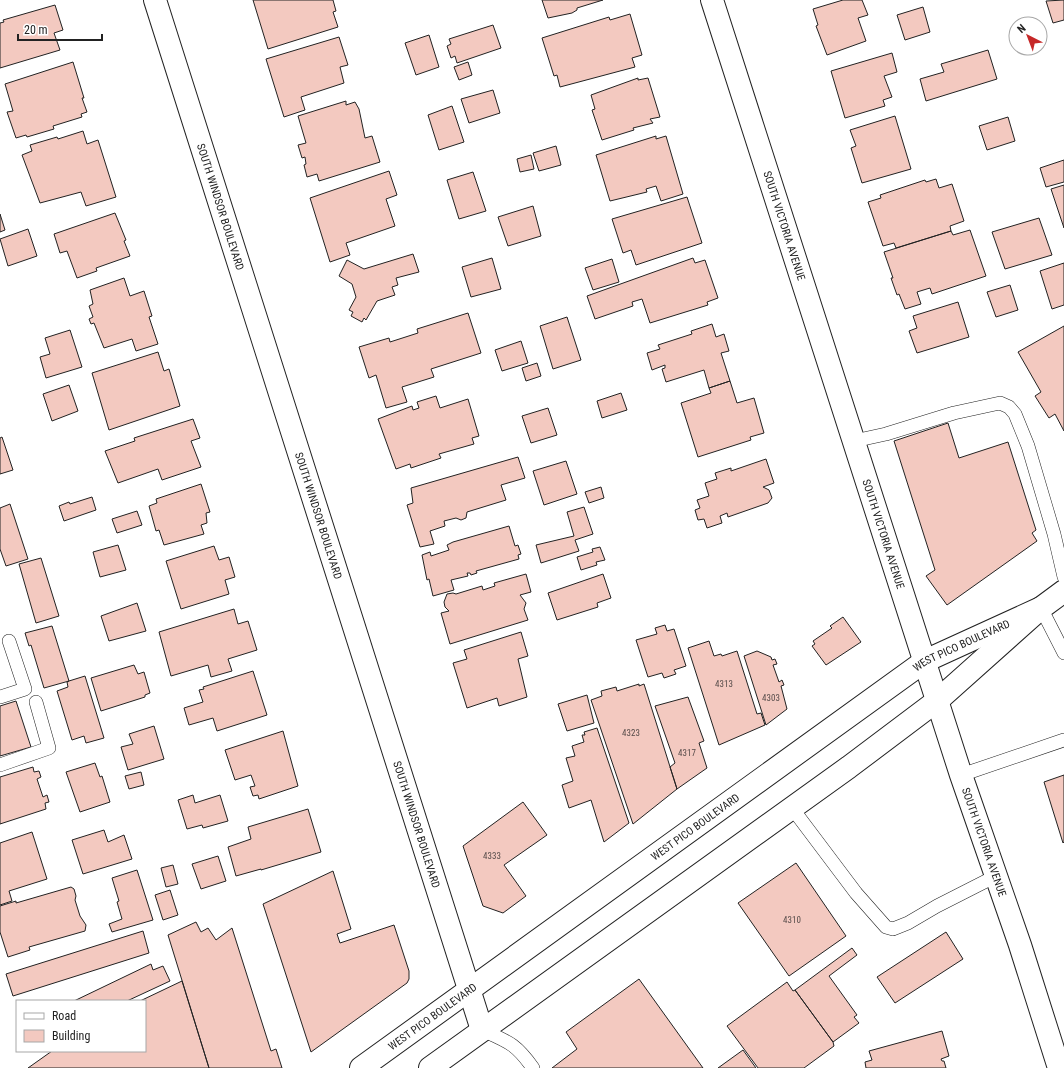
<svg xmlns="http://www.w3.org/2000/svg" width="1064" height="1068" font-family="'Roboto Condensed',sans-serif">
<style>
.building{fill:#f3c9c0;stroke:#222}
.lines{fill:none;stroke-linecap:round;stroke-linejoin:round}
.lane-casing{stroke:#222;stroke-width:14}
.street-casing{stroke:#222;stroke-width:24}
.secondary-casing{stroke:#222;stroke-width:24}
.lane{stroke:#fff;stroke-width:13}
.street{stroke:#fff;stroke-width:22}
.secondary{stroke:#fff;stroke-width:22}
.labels{text-anchor:middle;dominant-baseline:central;stroke-width:3;stroke-linejoin:round;paint-order:stroke}
.number-label{font-size:9px;fill:#564c4a}
.street-label{font-size:11px;fill:#222;stroke:#fff}
</style>
<rect width="100%" height="100%" fill="#fff"/>
<path class="building" d="M253,0H333L336,11L333,12L338,27L268,49Z
M542,0H603L577,8V10L572,13L548,18Z
M843,0H862L868,15L858,18L866,41L827,55L816,26L818,25L813,9Z
M1064,0V20L1053,23L1046,1Z
M55,5L63,30L54,33L60,50L0,68V23L4,22L3,20Z
M923,7L930,32L905,40L897,15Z
M630,14L642,55L632,58L635,67L560,87L557,75L554,76L542,38L609,17L610,20Z
M493,25L501,48L457,63L455,56L451,58L447,46L451,44L449,39Z
M429,35L439,67L416,75L405,43Z
M339,37L348,65L340,67L344,83L301,97L305,110L284,117L266,59Z
M988,50L997,79L926,101L920,79L944,72L941,64Z
M892,53L897,72L884,76L892,97L883,100L885,106L845,118L831,71Z
M73,62L84,98H82L87,112L81,114L82,117L53,126L54,129L27,137L26,135L16,138L7,112L13,111L5,84Z
M468,62L472,75L459,80L454,67Z
M638,78V80L648,78L660,117L650,119L653,123L633,128L634,130L602,140L592,110L595,109L591,95Z
M493,90L500,113L469,123L461,99Z
M346,101V105L355,102L359,109L365,138L372,136L380,162L319,181L317,174L307,177L304,165L306,164L305,157L302,158L298,145L306,143L298,116Z
M452,106L464,142L439,150L428,115Z
M895,116L911,169L862,183L851,148L856,146L850,130Z
M1008,117L1015,141L987,150L979,126Z
M83,131L87,144L98,140L116,197L86,206L81,192L40,203L22,155L32,151L30,145L57,137L58,139Z
M656,136V139L666,136L683,194L661,201L656,186L646,189L647,192L610,201L596,155Z
M556,146L561,165L539,171L533,153Z
M531,155L534,169L520,172L517,159Z
M1064,160V182L1046,187L1040,168Z
M389,171L397,195L386,199L395,226L346,243L350,255L330,262L310,198Z
M473,172L486,211L459,219L447,180Z
M936,179L939,188L952,184L964,221L950,226L951,231L896,248L894,243L883,246L868,202L881,198L880,195L925,180L926,182Z
M1064,185V228L1051,189Z
M687,197L702,243L636,265L631,250L623,253L612,219Z
M533,206L541,236L508,246L498,217Z
M115,213L126,240L124,241L130,256L96,268L97,271L77,278L67,251L60,253L54,234Z
M0,214L5,230L0,232Z
M1039,218L1052,255L1005,269L992,232Z
M28,229L37,256L8,266L0,239Z
M970,230L986,276L932,294L930,288L917,292L921,304L905,309L899,294L897,295L891,278H893L884,252L951,231L953,235Z
M413,254L419,272L396,278L398,285L392,287L395,295L377,301L366,320L364,318L362,322L351,316L353,312L349,310L356,297L352,284L339,276L347,260L364,269Z
M492,258L501,289L471,297L462,267Z
M693,258L695,263L705,260L718,298L707,302L708,305L650,323L642,299L632,302L633,306L595,319L587,296Z
M612,259L619,282L593,290L585,268Z
M1064,263V305L1052,309L1040,271Z
M124,278L130,296L144,291L152,316L149,317L158,344L136,351L132,339L104,348L94,323L91,324L89,319L93,317L89,306L93,304L90,290Z
M1010,285L1018,310L996,317L987,292Z
M958,302L969,337L917,353L909,331L917,328L913,316Z
M468,313L481,353L431,369L434,377L402,387L407,402L386,408L376,375L369,378L359,347L389,338L390,342L418,333L417,329Z
M567,317L581,360L553,369L540,326Z
M712,324L716,337L724,334L729,351L721,353L730,381L709,388L704,370L666,382L662,369L665,368V365L652,370L647,353L660,349L658,345L692,334L691,331Z
M1064,326V431L1055,414L1049,418L1035,396L1041,392L1018,352Z
M70,330L82,367L46,378L40,357L50,354L45,338Z
M521,341L528,363L502,371L495,350Z
M158,352L164,371L169,369L180,406L109,430L92,373Z
M537,363L541,376L526,381L522,368Z
M730,381L737,403L754,398L764,433L750,437L751,440L698,457L681,403L711,393L709,388Z
M69,385L78,411L52,421L43,394Z
M621,393L627,410L602,418L597,401Z
M436,396L440,408L468,399L479,436L472,438L474,444L439,454L441,458L411,468L410,464L396,469L378,419L412,406L413,410L419,408L417,402Z
M548,408L557,435L531,443L522,416Z
M193,419L200,438L191,441L201,467L162,480L158,469L118,483L105,451L135,441L134,438Z
M948,423L959,458L1008,442L1036,530L1032,533L1037,541L947,605L926,576L935,570L894,441Z
M2,437L13,470L0,474V438Z
M518,457L525,478L501,485L506,500L467,512L466,518L461,520L456,518L444,521L445,526L430,531L434,544L420,547L407,505L413,503L411,488Z
M766,459L774,483L763,487L769,490L772,498L768,503L728,517L727,513L720,516L722,523L707,528L704,519L698,520L695,510L700,508L697,500L709,496L705,483L717,479L715,473L731,468V471Z
M566,461L577,494L544,505L533,471Z
M201,484L210,512L206,513L207,523L201,525L204,534L164,545L159,530L156,531L149,506L157,503L156,499Z
M601,487L604,498L589,503L585,492Z
M92,497L96,510L64,521L59,506L69,502L70,504Z
M10,504L28,559L6,566L0,549V508Z
M584,507L593,534L575,540L579,551L541,563L536,545L574,536L567,512Z
M137,511L142,525L117,533L112,519Z
M509,526L515,546L518,545L521,554L518,555L519,559L476,571L477,573L471,575L470,573H467L468,576L451,580L454,590L433,596L429,579L427,580L422,555L430,552L431,556L449,550L447,545L453,542Z
M118,545L126,570L100,577L93,552Z
M214,546L219,560L229,557L235,577L225,580L229,594L181,609L166,561Z
M600,547L605,560L596,562L597,565L581,570L577,557L593,552L592,549Z
M41,558L59,616L36,623L19,564Z
M526,574L531,592L520,595L526,603L524,609L528,620L450,644L441,613L449,611L445,607L444,602L447,594L453,593L456,594L482,586L483,590L495,586L494,583Z
M603,574L611,598L597,603L598,607L557,620L548,593Z
M137,603L146,631L109,641L101,616Z
M234,609L238,624L248,621L257,650L228,659L232,671L211,677L208,665L171,676L159,632Z
M843,617L861,642L826,665L812,646L815,644L813,641L832,628L830,626Z
M665,625L667,631L674,629L686,666L674,670L676,674L664,678L662,673L648,677L636,640L657,634L655,628Z
M52,626L69,681L44,688L31,645L29,646L25,633Z
M521,632L528,656L518,659L527,697L499,706L497,698L467,708L453,663L467,659L464,650Z
M709,641L714,656L721,654L722,656L737,651L757,714L761,713L765,725L719,745L688,648Z
M757,651L771,657L772,660L775,659L777,664L773,665L779,682L782,680L784,685L781,686L787,709L766,725L744,656Z
M134,665L138,674L144,672L150,693L145,695V697L101,711L91,678Z
M253,671L267,715L217,731L213,718L189,725L184,708L203,702L199,690L204,689L203,687Z
M85,676L104,738L86,743L84,736L72,740L57,691L68,687L67,682L69,681Z
M639,684V686L644,684L677,789L633,824L591,700L602,696L601,691L616,687L617,691Z
M587,695L594,723L567,731L558,704Z
M688,697L704,741L699,743L707,768L677,789L670,767L675,763L655,706Z
M16,701L31,747L0,756V706Z
M154,726L164,759L128,770L121,747L133,744L129,734Z
M597,728L629,823L604,842L591,800L569,808L562,785L573,781L566,758L575,756L572,746L584,742L582,735H585L584,732Z
M283,731L298,786L259,799L258,795L253,796L250,787L255,786L251,775L235,780L225,750Z
M95,763L100,777L102,776L110,802L80,812L66,772Z
M33,767L34,772L39,771L41,777L37,779L43,797L47,795L49,802L45,803L46,809L0,824V777Z
M141,772L144,785L129,789L125,776Z
M1064,775V842L1063,843L1044,782Z
M193,795L195,803L220,795L228,821L203,828L202,825L187,829L178,800Z
M523,802L547,835L504,865L526,896L503,913L483,906L463,846Z
M308,809L321,852L261,870V869L236,876L228,847L251,839L248,827Z
M104,830L108,842L124,835L132,859L83,874L72,840Z
M32,832L47,879L9,891L12,901L0,905V843Z
M218,856L226,881L201,889L192,864Z
M796,863L846,936L789,976L738,903Z
M173,865L178,884L166,887L161,868Z
M137,870L153,920L112,932L109,924L122,919L117,902L119,901L112,878Z
M333,871L351,929L337,934L340,943L394,925L409,971V979L407,983L311,1052L263,904Z
M71,887L74,889L76,896L75,900L80,916L86,925L85,931L29,947L30,950L8,957L0,932V906L16,901V903Z
M170,890L178,915L163,920L155,895Z
M196,922L201,932L208,928L216,940L232,928L271,1051L276,1049L282,1068H209L168,935Z
M143,931L149,953L13,996L6,974Z
M946,932L963,959L895,1003L877,977Z
M852,948L857,955L829,976L857,1015L854,1017L859,1023L833,1042L795,990Z
M151,964L153,970L163,966L170,981L127,1001H74Z
M639,979L703,1068H552L577,1049L566,1032Z
M182,981L209,1068H28L52,1051H145V1001H140Z
M787,982L793,991L795,990L833,1042L834,1046L804,1068H758L727,1026Z
M942,1031L949,1056L941,1059L942,1061H944L946,1068H866L865,1062L872,1060L869,1051Z
M743,1050L756,1068H718Z"/>
<g class="lines">
<g class="lane-casing">
<path id="lane" d="M854,441L886,434L954,413L1000,403L1009,407L1015,414L1028,446L1054,534L1064,577
M1041,608L1064,653
M0,697L25,689L9,641
M0,765L49,748L36,702
M961,775L1064,740
M792,808L856,893L886,927L893,929L908,923L937,906L996,876
M482,1030C509,1042 516,1044 533,1068"/>
</g>
<g class="street-casing">
<g id="street">
<path id="s1" d="M155,0L482,1030"/>
<path id="s2" d="M712,0L961,775L1020,945L1059,1068"/>
</g>
</g>
<g class="secondary-casing">
<g id="secondary">
<path id="s3" d="M361,1068L925,661L1041,608"/>
<path d="M430,1068L849,767L938,700L1041,608L1064,591"/>
</g>
</g>
<use href="#lane" class="lane"/>
<use href="#street" class="street"/>
<use href="#secondary" class="secondary"/>
</g>
<g class="labels">
<g class="number-label">
<text x="724" y="684">4313</text>
<text x="771" y="698">4303</text>
<text x="631" y="733">4323</text>
<text x="687" y="753">4317</text>
<text x="492" y="856">4333</text>
<text x="792" y="920">4310</text>
</g>
<g class="street-label">
<text stroke="none"><textPath href="#s1" startOffset="217">SOUTH WINDSOR BOULEVARD</textPath></text>
<text stroke="none"><textPath href="#s2" startOffset="237">SOUTH VICTORIA AVENUE</textPath></text>
<text stroke="none"><textPath href="#s1" startOffset="541">SOUTH WINDSOR BOULEVARD</textPath></text>
<text stroke="none"><textPath href="#s2" startOffset="561">SOUTH VICTORIA AVENUE</textPath></text>
<text stroke="none"><textPath href="#s3" startOffset="735">WEST PICO BOULEVARD</textPath></text>
<text stroke="none"><textPath href="#s1" startOffset="865">SOUTH WINDSOR BOULEVARD</textPath></text>
<text stroke="none"><textPath href="#s3" startOffset="412">WEST PICO BOULEVARD</textPath></text>
<text stroke="none"><textPath href="#s2" startOffset="885">SOUTH VICTORIA AVENUE</textPath></text>
<text stroke="none"><textPath href="#s3" startOffset="88">WEST PICO BOULEVARD</textPath></text>
</g>
</g>
<rect x="16" y="1000" width="130" height="52" fill="#ffffff" stroke="#a7a7a7"/>
<rect x="24" y="1013" width="20" height="6" fill="#ffffff" stroke="#a7a7a7"/>
<text x="52" y="1020" font-size="12" fill="#222222">Road</text>
<rect x="24" y="1030" width="20" height="12" fill="#f3c9c0" stroke="#a7a7a7"/>
<text x="52" y="1040" font-size="12" fill="#222222">Building</text>
<g transform="translate(1028 36) rotate(318)"><circle r="19" fill="#ffffff" stroke="#a7a7a7"/>
<path d="M0-3L7 15L0 10L-7 15Z" fill="#c62828"/>
<text y="-6" font-size="11" font-weight="bold" text-anchor="middle" fill="#222222">N</text>
</g>
<path d="M18 34v6h84v-6" fill="none" stroke="#222222" stroke-width="2"/>
<text x="24" y="34" font-size="12" fill="#222222" stroke="#ffffff" stroke-width="3" paint-order="stroke">20 m</text>
</svg>
